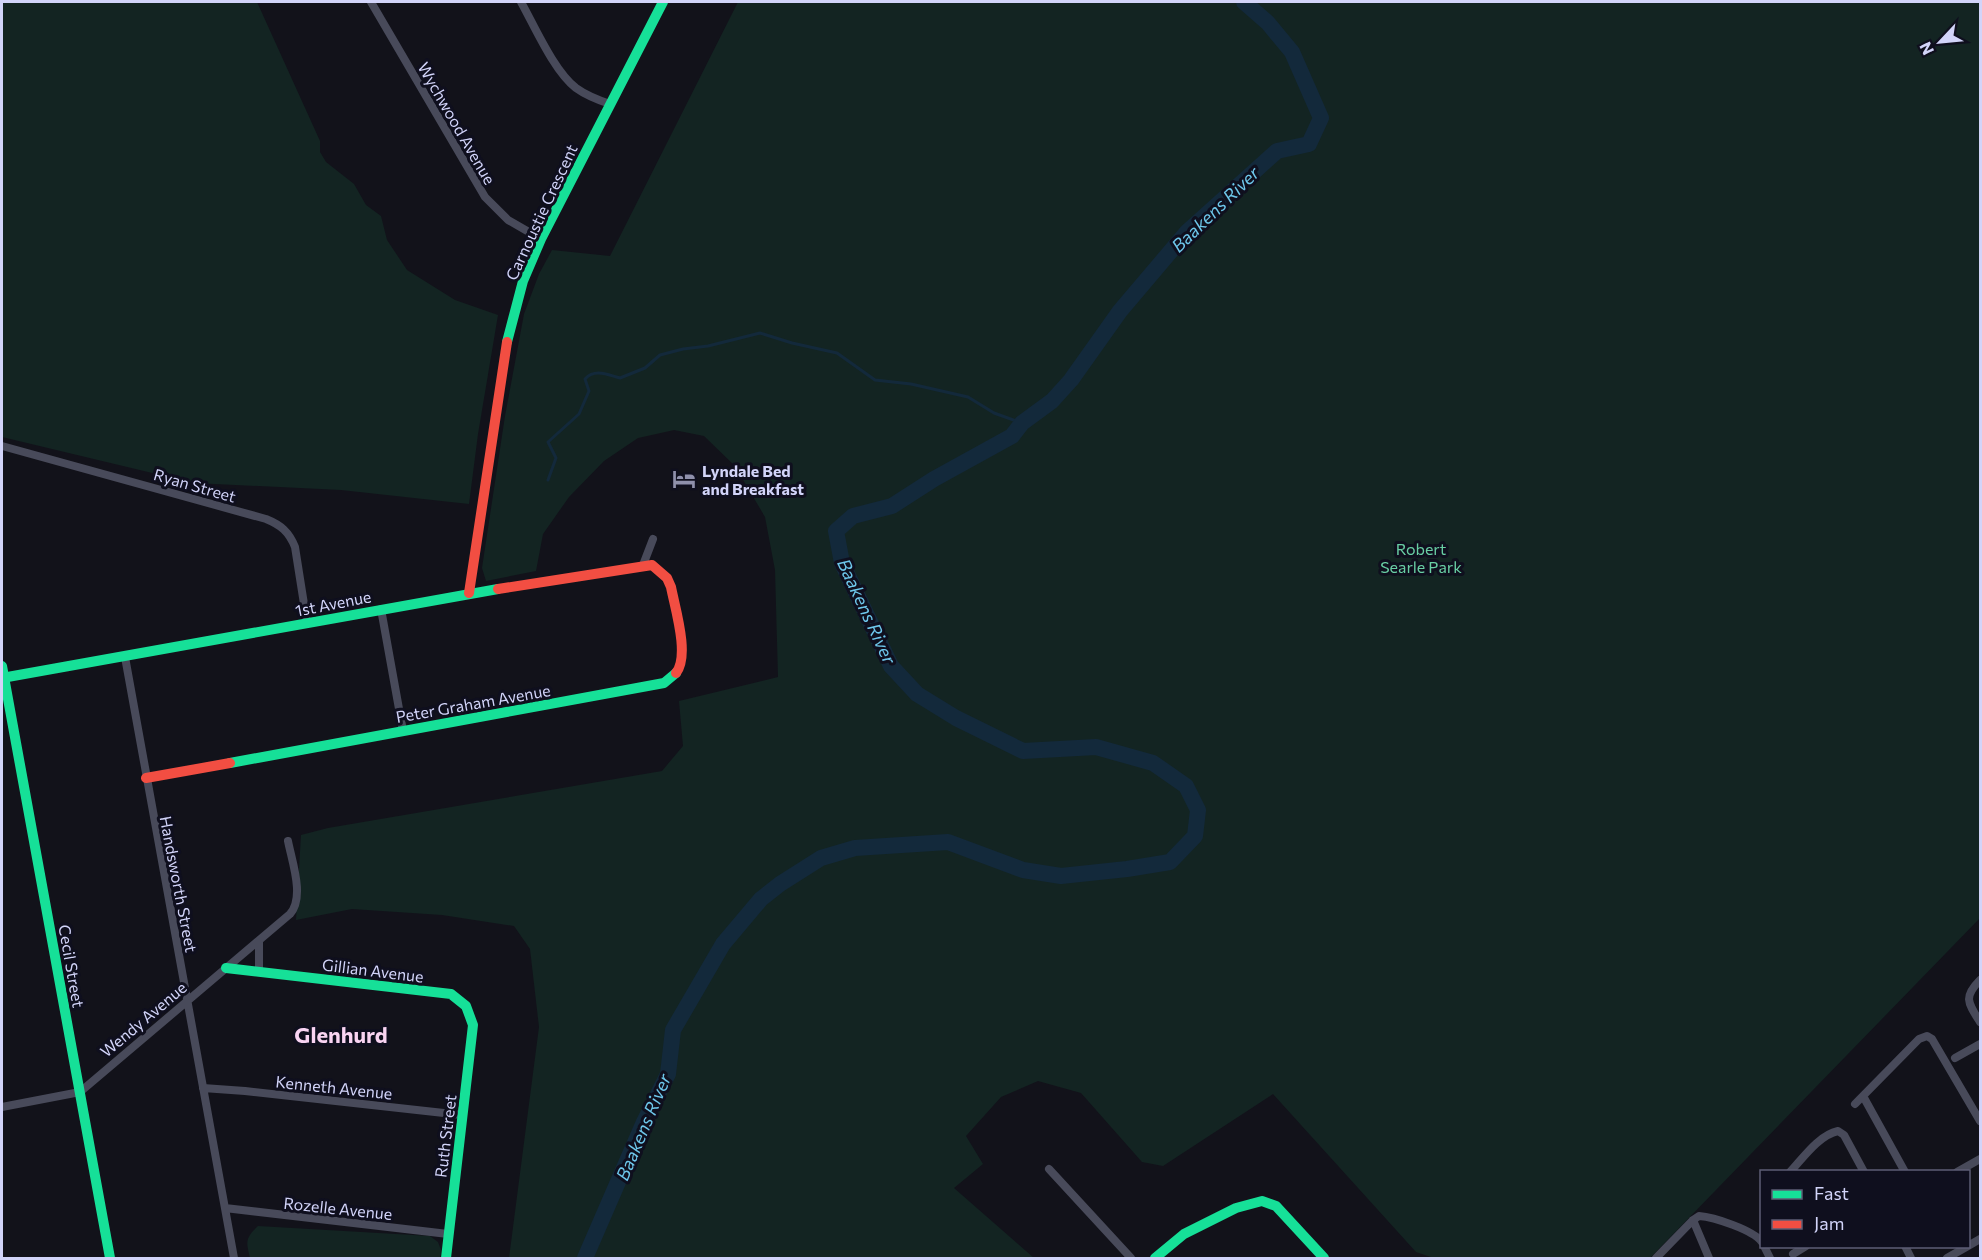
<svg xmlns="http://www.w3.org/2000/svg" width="1982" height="1260" font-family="Commissioner,sans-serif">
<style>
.green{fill:#132422}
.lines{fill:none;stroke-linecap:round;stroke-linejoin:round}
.stream{stroke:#13293b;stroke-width:3}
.river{stroke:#13293b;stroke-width:16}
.street{stroke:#484a5a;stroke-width:8}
.fast{stroke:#16e098;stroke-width:10}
.jam{stroke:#f24e42;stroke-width:10}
.labels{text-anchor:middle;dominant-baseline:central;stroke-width:6;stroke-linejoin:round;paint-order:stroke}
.street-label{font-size:16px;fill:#d2d4f9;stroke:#0f0f1e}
.poi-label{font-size:16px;font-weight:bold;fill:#d2d4f9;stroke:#0f0f1e;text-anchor:start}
.park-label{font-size:16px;fill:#69cfa4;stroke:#0f0f1e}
.water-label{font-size:18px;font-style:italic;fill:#6ec7eb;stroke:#0f0f1e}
.district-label{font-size:22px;font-weight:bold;fill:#f9d4f2;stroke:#0f0f1e}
</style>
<rect width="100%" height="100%" fill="#12121a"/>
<path class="green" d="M2,2H257L320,141V152L326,162L354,184L366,205L381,216L387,240L407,270L455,300L498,315L478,434L469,504L341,490L194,483L2,437Z
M738,2H1980V918L1650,1258H1434L1416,1252L1273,1094L1163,1166L1142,1162L1081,1093L1038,1081L1001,1097L966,1136L983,1164L954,1188L1034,1258H509L539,1027L530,949L514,926L442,915L352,909L296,920L301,835L328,828L662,771L683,746L679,701L778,677L775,570L765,517L735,466L704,436L674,430L638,438L604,461L569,497L543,534L536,571L486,581L482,568L505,416L524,314L539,274L552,250L610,256Z
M258,1226L430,1236L438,1242L441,1250L440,1258H250C246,1242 245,1238 258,1226Z"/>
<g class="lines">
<path class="stream" d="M548,480L556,458L548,442L579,414L589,391L585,379C595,368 608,375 620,378L645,368L660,355L683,349L708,346L760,333L792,343L837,353L875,380L911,384L968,397L994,413L1022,423"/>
<path class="river" d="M585,1258L644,1122L668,1074L673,1030L723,944L761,899L780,884L821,858L855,848L948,842L1023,870L1061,876L1127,869L1170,862L1195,836L1198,810L1186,786L1153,763L1096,747L1023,751L956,718L917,694L891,666L842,563L836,531L853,516L892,506L934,479L1012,436L1022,423L1052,401L1071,380L1120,311L1187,232L1277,151L1309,144L1321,118L1292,52L1268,23L1244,2"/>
<path class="street" d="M371,2L485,197L508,220L541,239
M521,2C535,27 554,71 576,88C587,96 598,100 610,104
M2,446L266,519C281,525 289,532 295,547L307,623
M643,565L653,539
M381,609L403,731
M125,657L234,1258
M259,941V972
M1980,980C1963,997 1968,1003 1980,1022
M1955,1058L1980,1044
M203,1088L245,1091L462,1115
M1863,1096L1905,1172
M1855,1104L1919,1039L1927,1036L1932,1039L1980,1121
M2,1107L80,1092L290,914C305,897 292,862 288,841
M1049,1169L1131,1258
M1790,1172C1803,1158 1819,1135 1838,1131L1844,1135L1864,1172
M1957,1172L1980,1159
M225,1208L448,1234
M1693,1220L1709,1258
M1764,1246L1770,1258
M1905,1246L1911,1258
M1968,1246L1980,1239
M1793,1254L1806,1246
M1656,1258L1693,1220L1699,1216C1714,1217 1753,1230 1762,1242
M1947,1258L1968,1246"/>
<path class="fast" d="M507,342L523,281L541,239L663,2
M2,666L110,1258
M2,678L498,589
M230,763L664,683L676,673
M226,968L451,994L466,1006L473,1025L446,1258
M1155,1258L1184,1234L1236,1208L1262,1201L1276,1206L1324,1258"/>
<path class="jam" d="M498,589L652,565L667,578L671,587C675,608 690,656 676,673
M469,593L507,342
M146,778L230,763"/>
</g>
<defs>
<g id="hotel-bare" transform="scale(1.8)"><path d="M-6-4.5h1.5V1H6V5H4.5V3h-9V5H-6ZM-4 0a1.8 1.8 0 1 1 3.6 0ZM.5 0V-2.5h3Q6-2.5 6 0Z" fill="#8f90ab" stroke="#0f0f1e" stroke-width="2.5" paint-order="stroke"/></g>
</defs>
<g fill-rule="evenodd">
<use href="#hotel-bare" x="684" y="479"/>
</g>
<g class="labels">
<g class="street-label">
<text transform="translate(457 123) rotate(60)">Wychwood Avenue</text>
<text transform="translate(541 212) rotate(-65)">Carnoustie Crescent</text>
<text transform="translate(195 485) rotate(16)">Ryan Street</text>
<text transform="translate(333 603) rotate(-11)">1st Avenue</text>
<text transform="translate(473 703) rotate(-10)">Peter Graham Avenue</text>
<text transform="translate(179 884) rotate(79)">Handsworth Street</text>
<text transform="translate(72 966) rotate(80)">Cecil Street</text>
<text transform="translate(373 970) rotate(7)">Gillian Avenue</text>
<text transform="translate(143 1019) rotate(-40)">Wendy Avenue</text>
<text transform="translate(334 1087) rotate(6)">Kenneth Avenue</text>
<text transform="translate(445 1136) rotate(-83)">Ruth Street</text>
<text transform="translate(338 1208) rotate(6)">Rozelle Avenue</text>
</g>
<g class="poi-label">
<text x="702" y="470">Lyndale Bed<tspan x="702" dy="18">and Breakfast</tspan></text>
</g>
<g class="park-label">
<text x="1421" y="548">Robert<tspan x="1421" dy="18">Searle Park</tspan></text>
</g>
<g class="water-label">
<text transform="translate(1215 209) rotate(-44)">Baakens River</text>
<text transform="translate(867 611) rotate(65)">Baakens River</text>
<text transform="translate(643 1127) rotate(-67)">Baakens River</text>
</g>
<g class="district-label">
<text x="341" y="1034">Glenhurd</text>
</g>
</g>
<rect width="1982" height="1260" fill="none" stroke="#d2d4f9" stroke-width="6"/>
<rect x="1760" y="1170" width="210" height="78" fill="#0f0f1e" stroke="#5d5e76" stroke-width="1.5"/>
<rect x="1772" y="1190" width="30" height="9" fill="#16e098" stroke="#5d5e76" stroke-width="1.5"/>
<text x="1814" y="1200" font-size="18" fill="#d2d4f9">Fast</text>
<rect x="1772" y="1220" width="30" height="9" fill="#f24e42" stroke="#5d5e76" stroke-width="1.5"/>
<text x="1814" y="1230" font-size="18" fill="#d2d4f9">Jam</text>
<g transform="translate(1940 42) rotate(244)" stroke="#0f0f1e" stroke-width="4.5" paint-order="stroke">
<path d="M0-4.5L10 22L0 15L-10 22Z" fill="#d2d4f9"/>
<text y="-9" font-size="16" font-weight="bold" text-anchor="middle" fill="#d2d4f9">N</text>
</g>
</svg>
